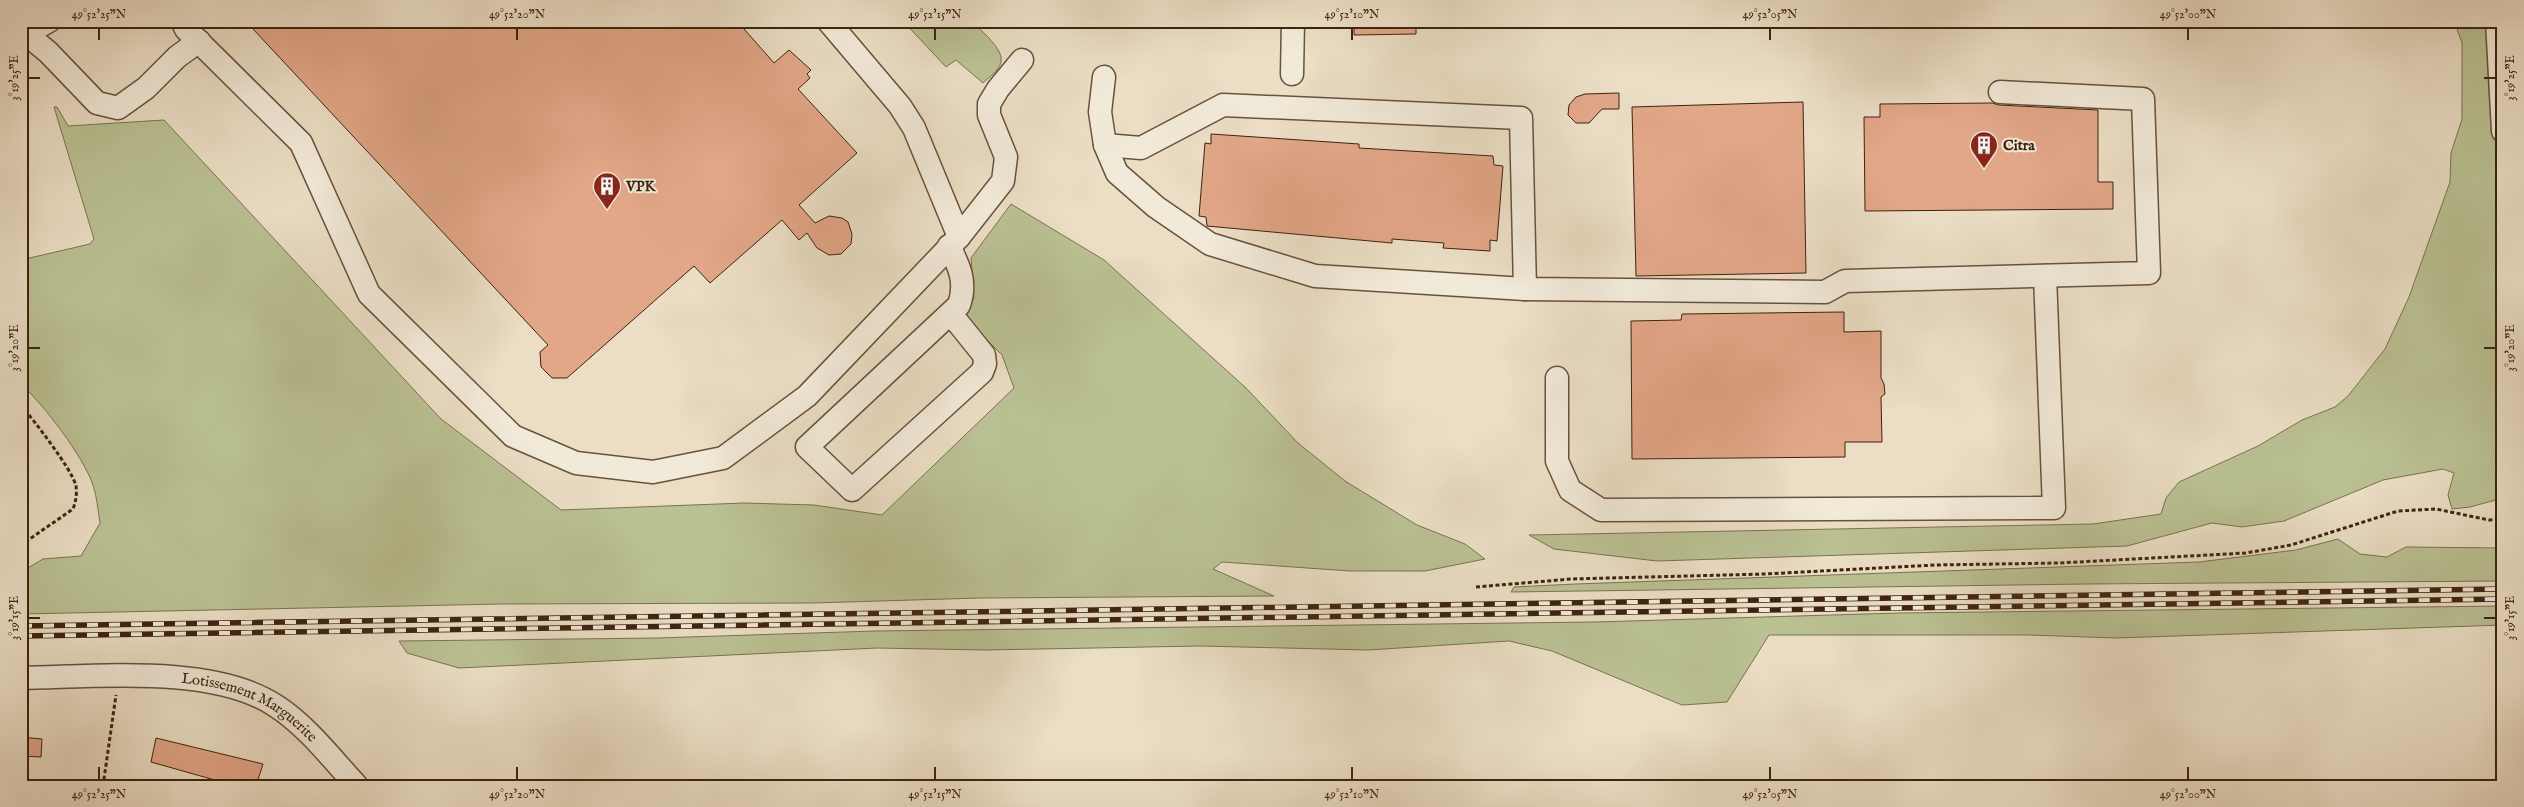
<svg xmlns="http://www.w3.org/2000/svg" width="2524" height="807" font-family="'IM FELL English',serif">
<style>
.green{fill:#bac193;stroke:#7c7251}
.building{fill:#e2a688;stroke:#3d230f}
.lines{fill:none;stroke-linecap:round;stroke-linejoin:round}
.minor-casing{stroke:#68523c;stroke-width:25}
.path{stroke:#3d230f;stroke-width:3;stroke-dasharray:4 2.5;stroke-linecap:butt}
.minor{stroke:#f2ead9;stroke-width:22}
.rail-casing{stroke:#3d230f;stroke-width:5.5}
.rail{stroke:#f2ead9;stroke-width:4;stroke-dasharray:11;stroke-linecap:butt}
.ticks{fill:none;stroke:#3d230f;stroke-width:2}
.labels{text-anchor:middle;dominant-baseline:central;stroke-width:4;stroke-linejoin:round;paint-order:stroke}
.poi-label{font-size:15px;font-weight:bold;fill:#3d230f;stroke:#f2ead9;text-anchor:start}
.street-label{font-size:15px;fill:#3d230f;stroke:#f2ead9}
.neatline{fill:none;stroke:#3d230f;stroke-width:2}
.ticks-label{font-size:12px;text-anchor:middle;fill:#3d230f}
</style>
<rect width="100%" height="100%" fill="#ebdec5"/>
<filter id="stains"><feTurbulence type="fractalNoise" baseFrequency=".004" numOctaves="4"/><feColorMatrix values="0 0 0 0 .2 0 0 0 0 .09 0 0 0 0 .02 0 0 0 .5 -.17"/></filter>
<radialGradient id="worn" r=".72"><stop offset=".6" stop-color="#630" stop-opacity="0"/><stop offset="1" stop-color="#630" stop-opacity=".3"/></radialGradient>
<path class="green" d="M903,21H972C981,31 1004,49 1001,62C999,71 988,78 983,83L956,60L946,67Z
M2454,21H2491L2496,109L2503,166V498L2470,507L2452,509L2448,495L2454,473L2443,469L2383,480L2284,521L2242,527L2212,523L2127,546L1657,561L1554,549L1529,535L2093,524L2161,514L2166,498L2179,482L2258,446L2302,420L2335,407L2348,396L2385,349L2409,297L2450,182L2451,153L2462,119V43Z
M54,107H57L68,126L164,120L441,419L561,510L744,503L814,505L882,515L1014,388L1002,355L963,316L974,298L971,258L1011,204L1104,260L1245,387L1298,443L1345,481L1417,525L1465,544L1485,559L1425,571H1350L1222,562L1213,569L1274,596L980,598L813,603L501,604L21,614V572L43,559L81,556L100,523C98,511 97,497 93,485C83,456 44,405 21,384V260L90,244L94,239Z
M2338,539L2360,554L2387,557L2406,547L2503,548V581L2086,584L1511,592L1514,587L1575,584L2199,562L2296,550Z
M2503,606V625L2116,638L2029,635H1769L1727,702L1682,705L1552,651L1509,641L1368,650L1200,646L986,650L877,648L459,668L407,653L399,641L657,638L875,631L1595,622L1899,613Z"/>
<path class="building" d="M261,21H737L774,63L789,50L811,70L807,74L810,78L798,89L857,153L799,205L815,223L829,216L842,218L848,222L852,234L851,244L841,254L829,255L817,248L807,233L799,240L782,220L710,283L694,266L567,378H552L541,367L540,352L548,345L253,29Z
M1354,21H1416V34L1354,35Z
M1619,93V109H1602L1589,123H1576L1568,115L1569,105L1576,97L1585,94Z
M1803,102L1806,273L1636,276L1632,107Z
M1992,103L1999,105L2098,110V182H2113V209L1865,211L1864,117H1880V104Z
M1211,134L1359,144V148L1493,156L1494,165L1503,166L1497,241L1490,240V251L1443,248L1444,243L1392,239V243L1207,226L1206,217L1199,216L1205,143L1211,144Z
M1844,312V332L1881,331V378L1884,384L1885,394L1881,397L1882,442H1845V457L1632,459L1631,321L1681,320L1682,314Z
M21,737L42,739L41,757L21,756Z
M156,738L263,764L256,786H236L151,762Z"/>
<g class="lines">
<g class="minor-casing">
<g id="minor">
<path d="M182,21L186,29L301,143L369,294L513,436L576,463L653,472L723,458L807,396L959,237L1003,181L1006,157L989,115V104L998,89L1022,60"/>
<path d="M828,21L900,106L914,128L959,237"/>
<path d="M2497,21L2503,131"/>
<path d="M26,34L48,52L97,103L118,108L146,88L177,57L199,41"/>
<path d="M21,37L49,21"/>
<path d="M1292,74L1293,21"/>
<path d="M1104,77L1100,112L1105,145L1117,173L1156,207L1210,244L1315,276L1525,289L1825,292L1845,281L2149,273L2143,99L2000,92"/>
<path d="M1105,145L1141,148L1223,105L1521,118L1525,289"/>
<path d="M949,246C959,266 967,282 959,305L807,447L852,490L982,372L985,364L984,355L951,314"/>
<path d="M1557,378V461L1570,490L1601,510L2054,508L2045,276"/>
<path id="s1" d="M21,678C95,677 213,664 276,706C307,726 332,759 357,786"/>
</g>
</g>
<path class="path" d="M21,405C34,421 72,469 76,486C77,494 76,501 73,509L21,545
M1476,587L1571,579L1765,574L1935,565L2059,563L2246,553L2291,545L2398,511L2436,509L2489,520L2503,519
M103,786L116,695"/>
<use href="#minor" class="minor"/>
<g class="rail-casing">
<path id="rail" d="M21,626L2503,589
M21,636L2503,599"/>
</g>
<use href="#rail" class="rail"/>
</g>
<path class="ticks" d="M99,28V40M517,28V40M935,28V40M1352,28V40M1770,28V40M2188,28V40M28,78H40M2484,78H2496M28,348H40M2484,348H2496M28,618H40M2484,618H2496M99,767V780M517,767V780M935,767V780M1352,767V780M1770,767V780M2188,767V780"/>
<defs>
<g id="building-pin" transform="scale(1.4375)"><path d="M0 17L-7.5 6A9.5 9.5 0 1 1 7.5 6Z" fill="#8f2418" stroke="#f2ead9"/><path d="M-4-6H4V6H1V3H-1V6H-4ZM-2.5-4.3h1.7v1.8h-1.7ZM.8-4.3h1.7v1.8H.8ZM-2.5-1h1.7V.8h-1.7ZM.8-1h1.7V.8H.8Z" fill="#fff"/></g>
</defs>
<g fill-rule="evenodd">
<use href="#building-pin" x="1984" y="145"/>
<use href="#building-pin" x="607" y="186"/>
</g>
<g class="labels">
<g class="poi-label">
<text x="2003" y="145">Citra</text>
<text x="626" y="186">VPK</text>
</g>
<g class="street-label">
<text stroke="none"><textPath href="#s1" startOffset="236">Lotissement Marguerite</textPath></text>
</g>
</g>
<rect width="2524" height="807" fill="none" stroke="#ebdec5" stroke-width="55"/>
<rect x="28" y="28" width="2468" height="752" class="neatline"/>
<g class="ticks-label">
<text x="99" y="18">49°52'25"N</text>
<text x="517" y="18">49°52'20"N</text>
<text x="935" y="18">49°52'15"N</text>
<text x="1352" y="18">49°52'10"N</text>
<text x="1770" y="18">49°52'05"N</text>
<text x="2188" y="18">49°52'00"N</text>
<text transform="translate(2510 78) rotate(-90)" y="4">3°19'25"E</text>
<text transform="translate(14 78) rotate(-90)" y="4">3°19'25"E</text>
<text transform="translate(2510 348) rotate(-90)" y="4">3°19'20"E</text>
<text transform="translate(14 348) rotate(-90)" y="4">3°19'20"E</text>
<text transform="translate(2510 618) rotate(-90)" y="4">3°19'15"E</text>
<text transform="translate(14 618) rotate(-90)" y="4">3°19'15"E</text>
<text x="99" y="798">49°52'25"N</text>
<text x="517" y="798">49°52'20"N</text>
<text x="935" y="798">49°52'15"N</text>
<text x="1352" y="798">49°52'10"N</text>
<text x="1770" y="798">49°52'05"N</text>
<text x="2188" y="798">49°52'00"N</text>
</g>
<rect width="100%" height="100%" filter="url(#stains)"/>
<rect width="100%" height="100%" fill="url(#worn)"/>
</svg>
